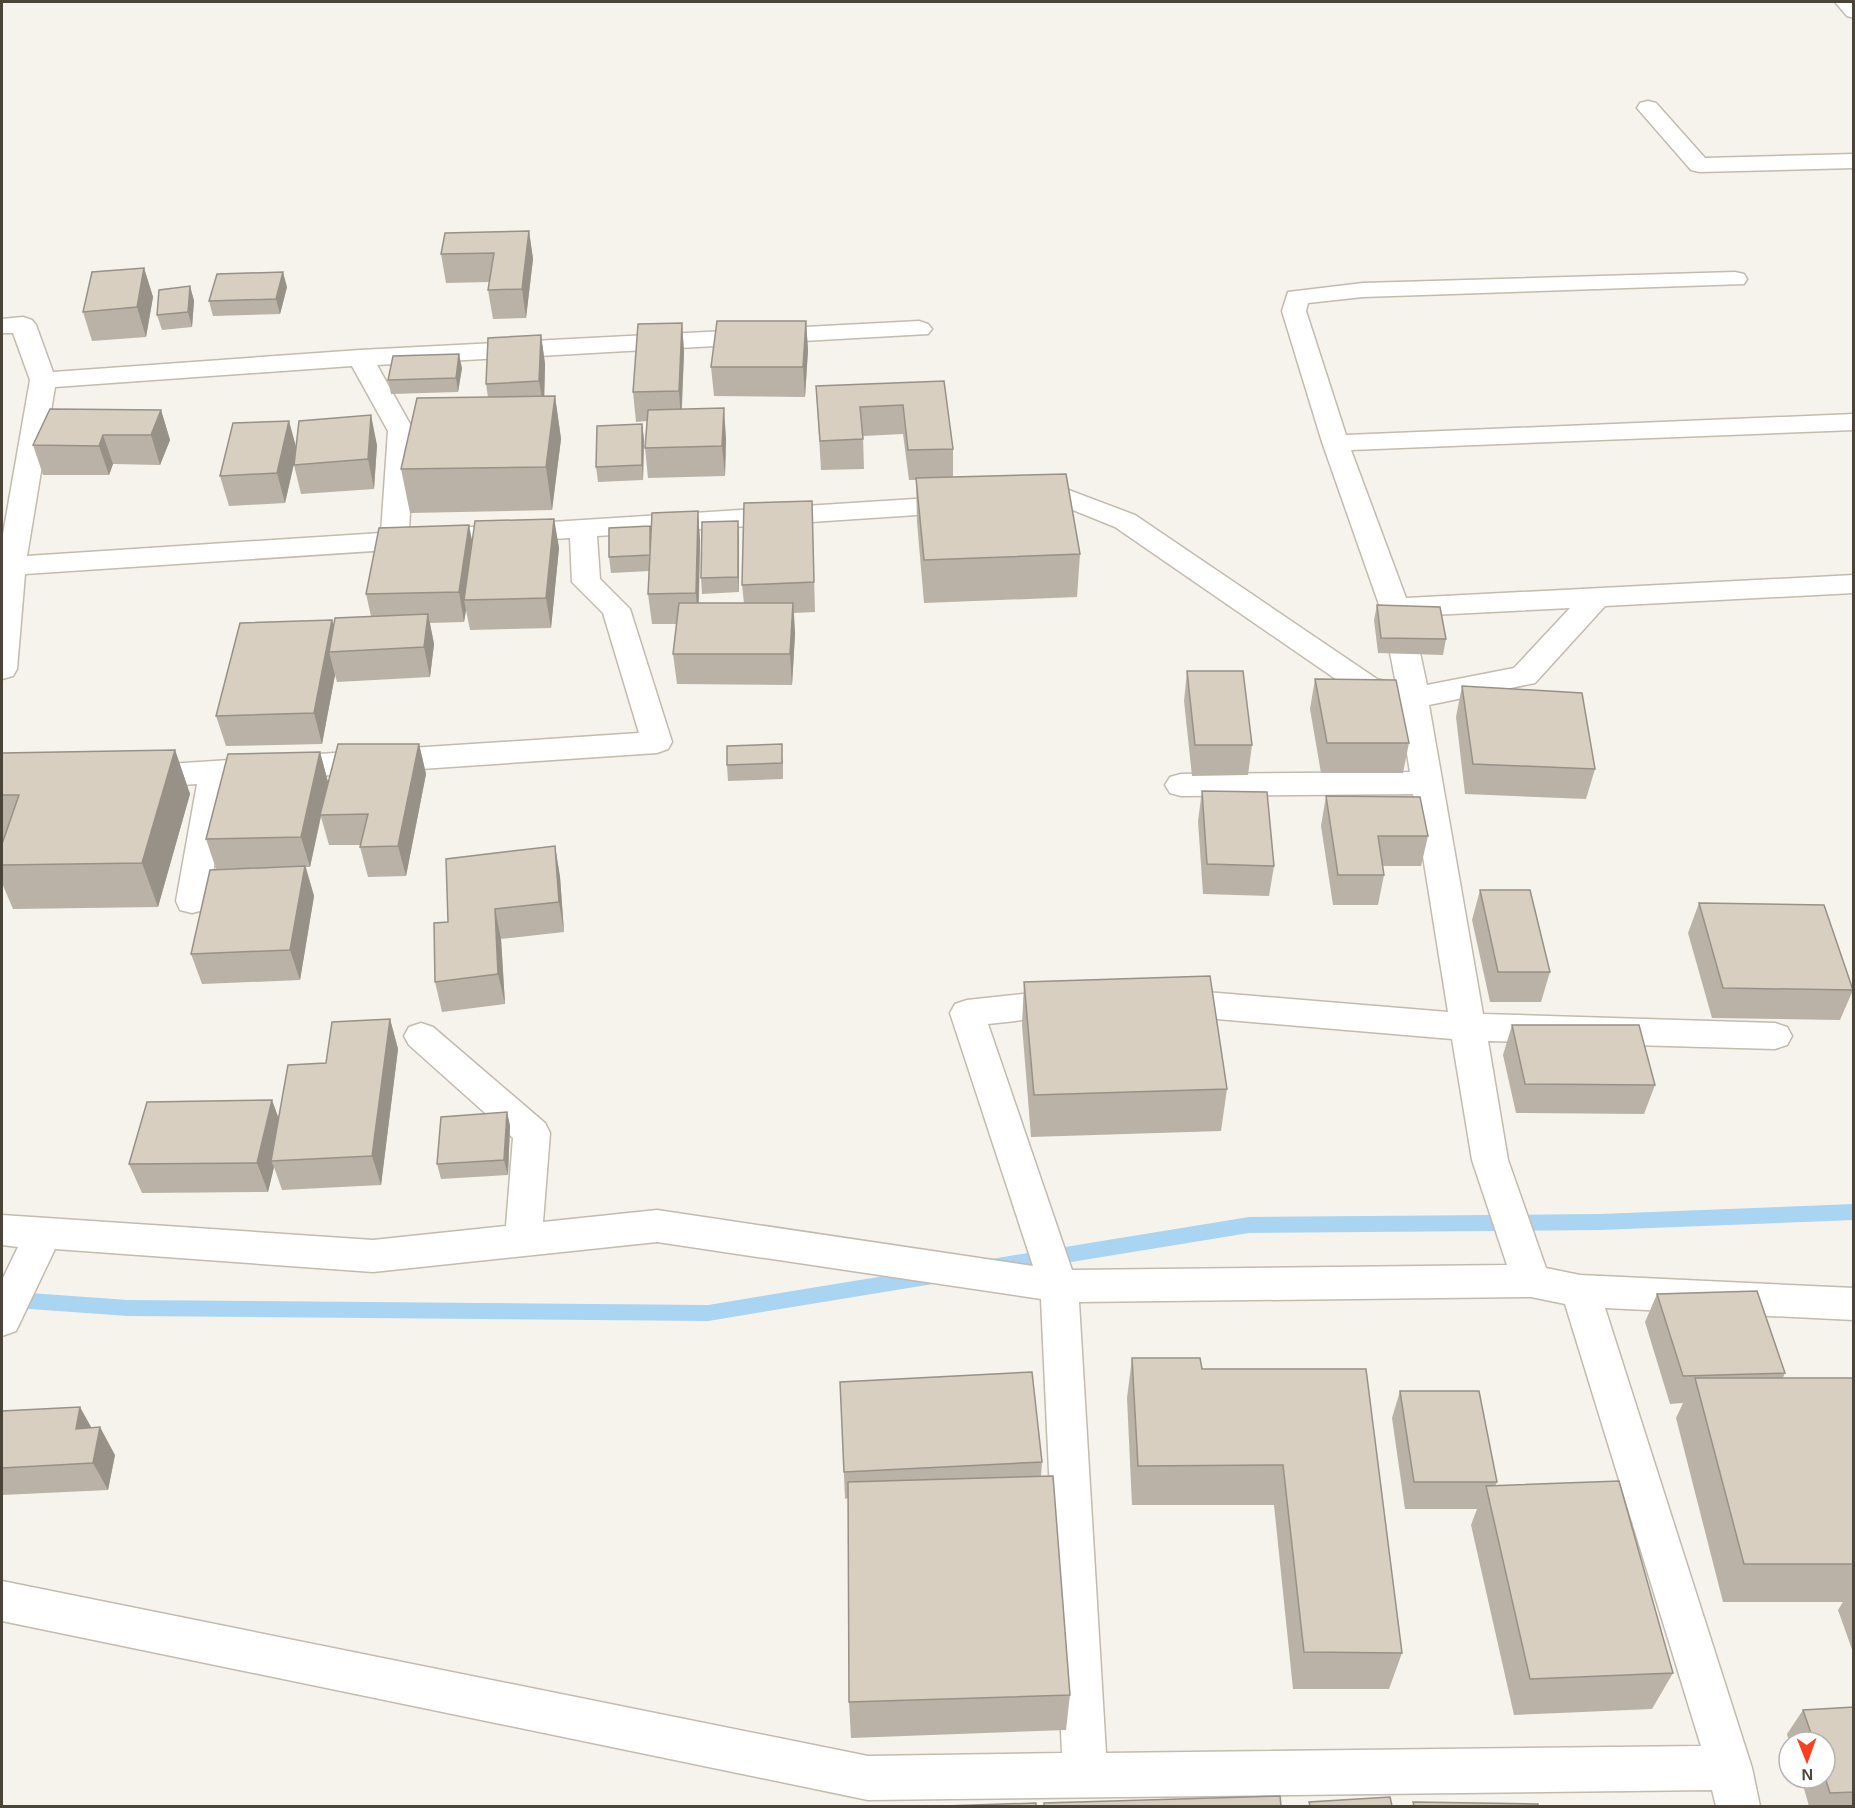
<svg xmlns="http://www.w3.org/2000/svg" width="1855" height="1808" font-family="Arial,sans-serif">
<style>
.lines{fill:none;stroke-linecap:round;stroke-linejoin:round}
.stream{fill:#a9d4f2;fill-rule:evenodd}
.street-casing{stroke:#c2bbae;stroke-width:3}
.street{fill:#fff;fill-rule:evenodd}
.wall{fill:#bab2a6}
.shaded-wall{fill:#979187}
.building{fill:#d8cfc1;stroke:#979187;stroke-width:1.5}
</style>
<rect width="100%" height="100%" fill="#f6f3ec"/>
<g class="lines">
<path class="stream" d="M1854,1204V1220L1600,1230L1249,1233L991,1275L984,1273L982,1267L984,1261L991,1259L1249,1217L1600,1214Z
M933,1268L940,1270L943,1276L940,1282L933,1284L708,1321L128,1316L2,1307V1291L128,1300L708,1305Z"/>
<g class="street-casing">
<path id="street" d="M1835,2H1854V18L1847,16Z
M1648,101L1656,103L1705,158L1854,154V168L1699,172L1691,170L1637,108L1640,103Z
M1735,272L1744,274L1747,279L1744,284L1363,297L1308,303L1306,311L1346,435L1854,414V430L1351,450L1406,598L1854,575V593L1605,606L1535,683L1429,705L1483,1014L1775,1023L1787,1027L1792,1036L1787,1045L1775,1049L1488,1041L1508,1160L1546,1268L1580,1275L1854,1288V1320L1605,1308L1752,1768L1760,1806H1716L1712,1790L868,1800L2,1621V1581L868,1756L1062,1753L1041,1299L657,1242L373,1272L55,1249L16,1331L2,1336V1280L18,1247L2,1245V1215L373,1240L506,1226L513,1138L409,1045L404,1036L409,1027L421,1023L433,1027L545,1123L550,1133L543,1222L657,1210L1033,1266L950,1013L955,1004L967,1000L1068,989L1080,993L1085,1002L1080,1011L1068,1015L988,1024L1072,1270L1507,1265L1472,1160L1452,1039L1170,1015L1158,1011L1153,1002L1158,993L1170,989L1448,1012L1413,794L1181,796L1170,793L1165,785L1170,777L1181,774L1410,772L1399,704L1356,693L1115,527L1048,500L1044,494L1048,488L1058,486L1135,515L1377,679L1396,684L1383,616L1322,442L1282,311L1288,292L1363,283ZM1570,608L1514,668L1427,685L1412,616ZM1531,1297L1565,1304L1701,1746L1106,1753L1079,1302Z
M23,317L32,320L36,325L53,372L360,350L919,321L928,324L932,329L928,334L377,365L414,431L409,531L962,496L972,498L976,504L972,510L962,512L597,536L600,579L630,609L672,742L668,749L657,753L229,782L208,901L204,910L192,913L180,910L176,901L197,784L138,788L127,785L122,777L127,769L138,766L639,733L603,613L572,582L570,538L25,574L17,669L13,676L2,679V540L30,380L13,333H2V319ZM352,366L388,431L381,533L27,556L55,387Z"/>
</g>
<use href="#street" class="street"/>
</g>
<path class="wall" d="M529,231L533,259L526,318L493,319L488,290L490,282L446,283L441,254Z
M144,268L153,297L146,337L92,341L83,312Z
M190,286L194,301L192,327L162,330L157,315Z
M287,287L280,314L213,316L209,301Z
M806,321L808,350L805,397L714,396L711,367Z
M682,323L684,352L682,409L726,438L725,476L648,478L645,448L647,421L636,422L633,392Z
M541,335L545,364L544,396H555L561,439L552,510L410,513L401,469L488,397L486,384Z
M462,368L458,392L391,394L388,380Z
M944,381L953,449V477L1080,554L1077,597L924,603L917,522L916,480H909L903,434L863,436L864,469L821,470L816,386Z
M161,410L170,440L160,465L113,464L109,475H43L33,445Z
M642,424L644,439L643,480L598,482L596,467Z
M377,445L374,489L301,494L294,465L295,460L285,503L229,506L220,476L296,447Z
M812,501L815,612L794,613L795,634L792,685L677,684L673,654L677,624H652L648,594L649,571L611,573L609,557L650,526L651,536L698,511L700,541L699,603H744L742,585Z
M554,519L559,548L551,628L470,630L466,610L464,622L430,623L434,644L430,677L337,682L335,675L322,744L226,746L216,716L332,620L334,626L371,616L366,594L472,542Z
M739,537V592L702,594L701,578Z
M1377,605L1446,639L1443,655L1378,653L1374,620Z
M1187,671L1252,745L1248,775L1192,776L1184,701Z
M1315,679L1409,743L1403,773H1321L1310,709Z
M1462,686L1595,769L1586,799L1465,794L1456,717Z
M419,744L426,774L406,876L368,877L360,847L361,845H329L321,817L310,867H306L314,896L300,980L202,984L191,954L277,868L216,869L206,839L320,752L328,782Z
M175,750L190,794L158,907L13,909L2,883V844L3,839H2V753Z
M783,759V779L728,781L727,765Z
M1202,791L1274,866L1269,896L1203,894L1198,821Z
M1326,796L1428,836L1421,866H1383L1384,875L1378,905H1333L1321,826Z
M555,846L560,877L564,932L501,939L505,1004L442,1012L435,982L448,922Z
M1480,890L1550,972L1541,1002H1490L1472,920Z
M1699,903L1853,990L1840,1020L1712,1018L1688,933Z
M1024,982L1227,1089L1221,1131L1031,1137L1022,1025Z
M390,1019L398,1049L381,1185L282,1190L274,1167L268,1192L142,1193L129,1164L279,1118L326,1063Z
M1512,1025L1655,1085L1644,1114L1516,1113L1503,1055Z
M507,1112L510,1126L508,1175L441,1179L437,1164Z
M1657,1294L1785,1373L1783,1378H1854V1655L1838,1610L1843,1602H1723L1676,1418L1683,1403L1670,1404L1645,1322Z
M1132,1358L1202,1369H1366L1402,1653L1389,1689H1293L1274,1505H1132L1127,1398Z
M840,1382L1042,1462L1041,1476L1070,1695L1066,1730L851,1738L849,1702L848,1498L845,1499Z
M1400,1391L1497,1482L1495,1486L1673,1673L1652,1709L1514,1715L1471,1525L1477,1509H1405L1392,1418Z
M2,1411L91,1428L115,1455L108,1490L2,1495Z
M1854,1707V1806H1809L1801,1778H1825V1742H1789L1787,1734L1803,1710Z"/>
<path class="shaded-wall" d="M529,231L533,259L526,318L522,289Z
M144,268L153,297L146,337L137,307Z
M283,272L287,287L280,314L276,299Z
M190,286L194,301L192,327L188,312Z
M806,321L808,350L805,397L803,367Z
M682,323L684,352L681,420L679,391Z
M541,335L545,364L544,410L539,381Z
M459,354L462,368L458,392L456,378Z
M555,396L561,439L552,510L546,467Z
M724,408L726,438L725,476L722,446Z
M161,410L170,440L160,465L151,435Z
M371,415L377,445L374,489L368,459Z
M289,421L297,450L285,503L277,473Z
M642,424L644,439L643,480L642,465Z
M103,435L113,464L109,475L99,446Z
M698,511L700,541L698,623L696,593Z
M554,519L559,548L551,628L546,598Z
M738,521L739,537V592L738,577Z
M469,525L475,555L464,600L466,610L464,622L459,592Z
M793,603L795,634L792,685L790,654Z
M428,614L434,644L430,677L424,647Z
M332,620L340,650L329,652L335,675L322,744L314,713Z
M419,744L426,774L406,876L398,846Z
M175,750L190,794L158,907L142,863Z
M320,752L328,782L310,867L301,837Z
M555,846L560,877L564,932L559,902Z
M305,866L314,896L300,980L290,950Z
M495,909L501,939L505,1004L498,974Z
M390,1019L398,1049L381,1185L372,1156Z
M272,1100L283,1130L271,1161L274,1167L268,1192L257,1163Z
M507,1112L510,1126L508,1175L504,1160Z
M80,1407L95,1434L76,1429Z
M100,1427L115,1455L108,1490L93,1463Z"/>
<path class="building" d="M529,231L522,289L488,290L494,253L441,254L445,233Z
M144,268L137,307L83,312L92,272Z
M283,272L276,299L209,301L217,274Z
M190,286L188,312L157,315L159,290Z
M717,321H806L803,367H711Z
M682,323L679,391L633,392L638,324Z
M541,335L539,381L486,384L488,338Z
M459,354L456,378L388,380L393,356Z
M944,381L953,449L908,450L903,405L860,407L863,439L820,441L816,386Z
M555,396L546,467L401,469L417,398Z
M724,408L722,446L645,448L648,410Z
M50,409L161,410L151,435H103L99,446L33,445Z
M371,415L368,459L294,465L299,421Z
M289,421L277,473L220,476L233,423Z
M642,424V465L596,467L597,426Z
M1066,474L1080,554L924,560L916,478Z
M812,501L814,582L742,585L744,503Z
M698,511L696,593L648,594L652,513Z
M554,519L546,598L464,600L475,521Z
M738,521V577L701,578L702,522Z
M469,525L459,592L366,594L379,528Z
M650,526V555L609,557V528Z
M679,603H793L790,654H673Z
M1377,605L1440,607L1446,639L1381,638Z
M428,614L424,647L329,652L335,618Z
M332,620L314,713L216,716L240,623Z
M1187,671H1243L1252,745H1195Z
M1315,679L1396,680L1409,743H1327Z
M1462,686L1582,693L1595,769L1473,764Z
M338,744H419L398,846L360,847L368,814L320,815Z
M782,744V763L727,765V746Z
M175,750L142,863L2,865V844L19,795H2V753Z
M320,752L301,837L206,839L228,754Z
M1202,791L1267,792L1274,866L1207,864Z
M1326,796L1420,797L1428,836H1378L1384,875H1338Z
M555,846L559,902L495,909L498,974L435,982L434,923L448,922L446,859Z
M305,866L290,950L191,954L210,870Z
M1480,890H1530L1550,972H1498Z
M1699,903L1824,905L1853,990L1723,988Z
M1210,976L1227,1089L1034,1095L1024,982Z
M390,1019L372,1156L271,1161L288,1065L326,1063L332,1022Z
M1512,1025H1639L1655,1085L1525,1084Z
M272,1100L257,1163L129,1164L147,1102Z
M507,1112L504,1160L437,1164L441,1117Z
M1757,1291L1785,1373L1683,1376L1657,1294Z
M1132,1358H1200L1202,1369H1366L1402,1653L1304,1652L1283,1465L1138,1466Z
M1032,1372L1042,1462L844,1472L840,1382Z
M1695,1378H1854V1564H1744Z
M1400,1391H1479L1497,1482H1414Z
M80,1407L76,1429L100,1427L93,1463L2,1468V1411Z
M1053,1476L1070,1695L849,1702L848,1482Z
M1619,1481L1673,1673L1530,1679L1486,1486Z
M1854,1707V1792L1830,1793L1825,1777V1742H1814L1803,1710Z
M1280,1796L1281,1806H1044V1803Z
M1390,1797L1392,1806H1310L1309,1802Z
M1413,1802L1538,1804V1806H1414Z
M1036,1803V1806H944Z"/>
<rect width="1855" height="1808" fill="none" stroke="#4b4439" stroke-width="6"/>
<g transform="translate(1807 1760) rotate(179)"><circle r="28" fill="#ffffff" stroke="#b7b4b0" stroke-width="1.5"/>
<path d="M0-4.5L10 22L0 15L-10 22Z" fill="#fc3f1d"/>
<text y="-9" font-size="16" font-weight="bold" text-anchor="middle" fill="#4b4439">N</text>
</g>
</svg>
